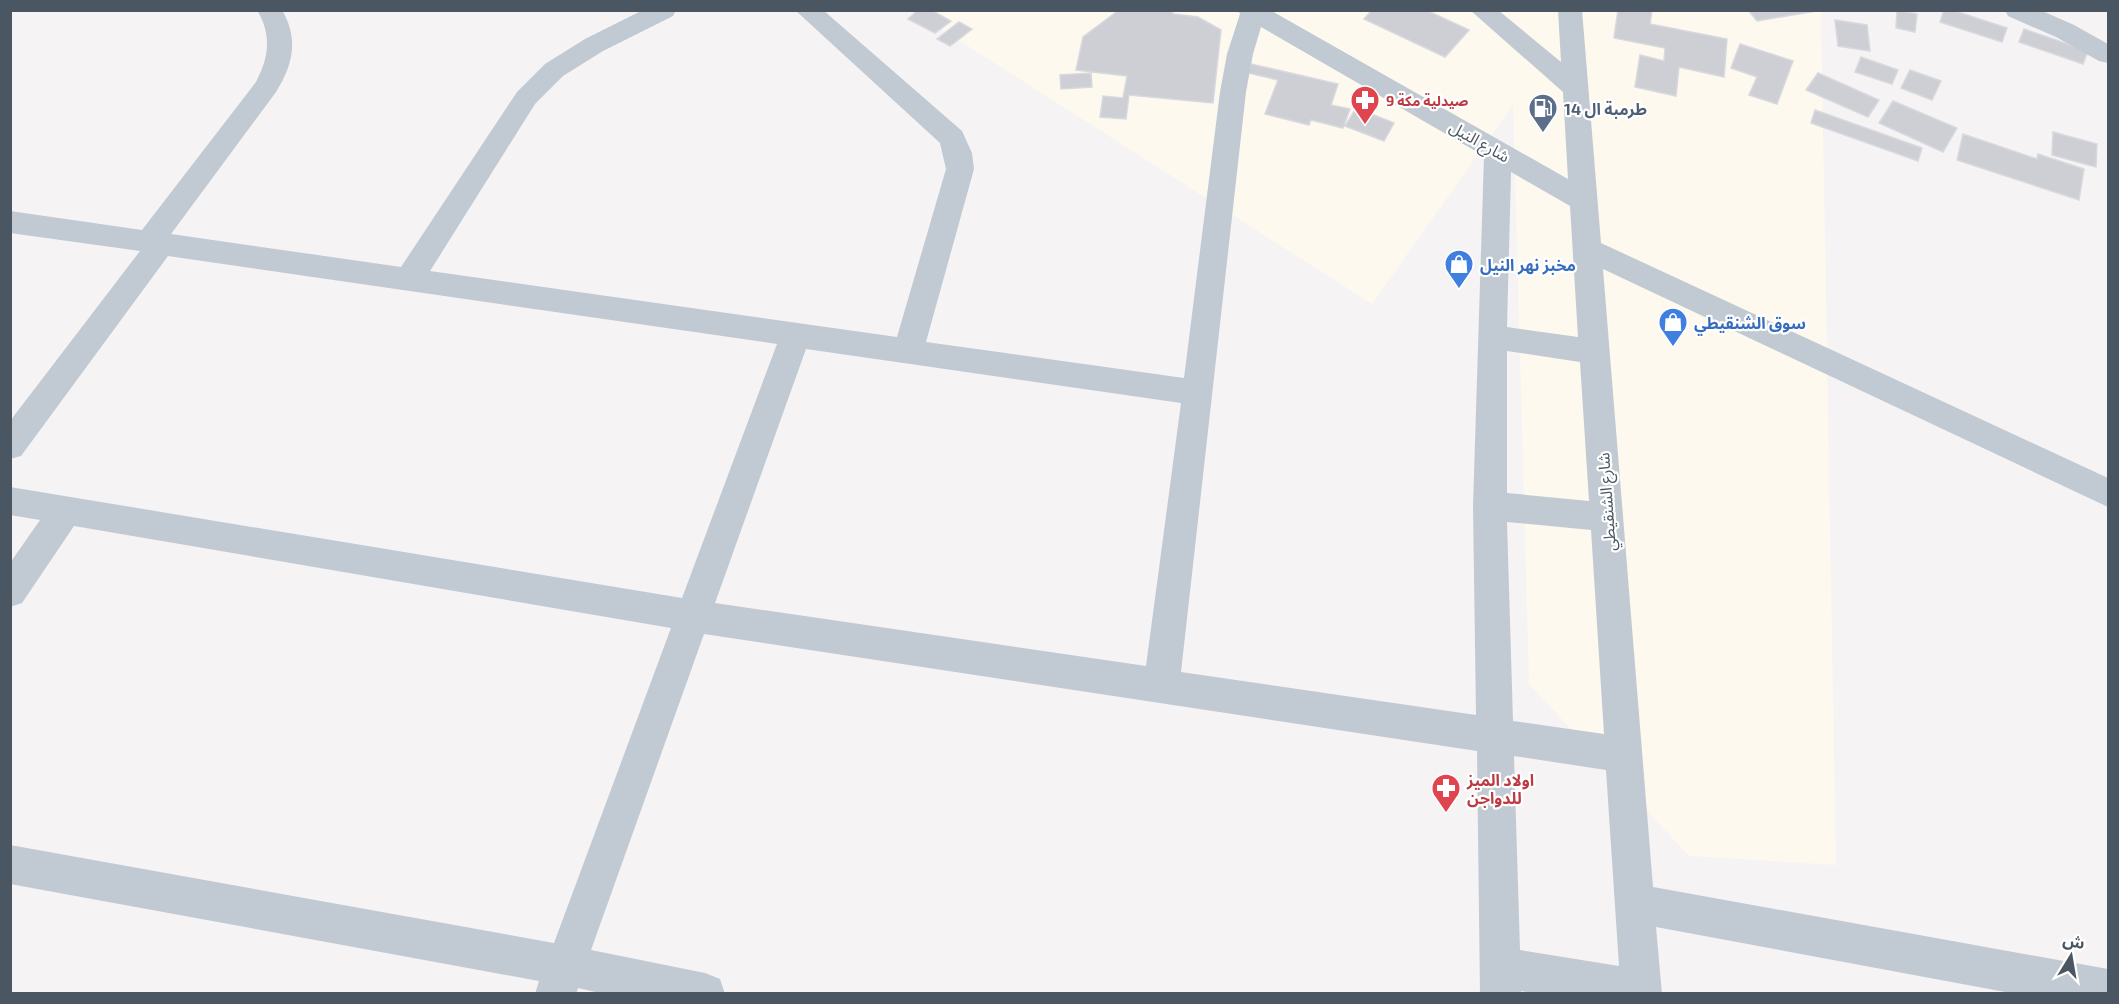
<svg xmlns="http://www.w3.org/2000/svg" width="2119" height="1004" font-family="'Exo 2','Noto Sans Arabic',sans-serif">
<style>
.commercial{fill:#fdf9ef}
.building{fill:#cdcfd5;stroke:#d7d9de;stroke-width:1.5}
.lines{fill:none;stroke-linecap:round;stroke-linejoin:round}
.minor{fill:#c1cad2;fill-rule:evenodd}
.labels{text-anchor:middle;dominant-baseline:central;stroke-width:4.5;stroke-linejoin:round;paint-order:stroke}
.far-health-label{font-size:14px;font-weight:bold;fill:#be3a42;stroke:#fff;text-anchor:start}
.service-label{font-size:16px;font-weight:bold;fill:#4e5e75;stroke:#fff;text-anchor:start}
.street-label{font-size:16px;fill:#4a5661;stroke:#fff}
.shop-label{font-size:16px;font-weight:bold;fill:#366cbe;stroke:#fff;text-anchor:start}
.health-label{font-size:16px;font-weight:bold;fill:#be3a42;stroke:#fff;text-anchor:start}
</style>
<rect width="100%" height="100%" fill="#f5f3f3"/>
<path class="commercial" d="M913,11H1821L1836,865L1689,856L1529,684L1513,105L1372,304Z"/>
<path class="building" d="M918,10H931L951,21L935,33L908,19Z
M1119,10H1168L1174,14L1198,17L1221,30L1213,103L1129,95L1126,119L1100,117L1103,96L1123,98L1127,76L1076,70L1083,37Z
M1372,10H1426L1469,30L1445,57L1364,19Z
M1618,10H1652L1650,24L1727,39L1724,77L1679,67L1676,96L1635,87L1640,55L1664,61L1665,48L1614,38Z
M1748,10H1822L1757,21Z
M1897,10L1917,14L1915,32L1896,28Z
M1944,10H1952L2007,28L2002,42L1940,22Z
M1835,20L1867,25L1870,51L1838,46Z
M959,22L972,29L950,46L937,39Z
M2024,29L2088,51L2083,64L2019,42Z
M1740,44L1793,61L1777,104L1749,95L1757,77L1731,68Z
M1861,57L1898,70L1892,84L1855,72Z
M1251,64L1338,84L1331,105L1350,109L1343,128L1311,120L1309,125L1265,114L1278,80L1248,73Z
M1910,70L1941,81L1932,100L1901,88Z
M1091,73L1092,87L1061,89L1060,75Z
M1818,73L1879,100L1868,117L1806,90Z
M1893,101L1957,128L1943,152L1879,123Z
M1356,108L1394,123L1384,141L1345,126Z
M1815,110L1922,148L1918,161L1811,123Z
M2053,132L2097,144L2096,167L2052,155Z
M1963,134L2037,159L2038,154L2084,169L2079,200L1957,160Z"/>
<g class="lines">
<path class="minor" d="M257,10H282C299,39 293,65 276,92L171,234L401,267L517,92L545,64L585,39L643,10H676L673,16L603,51L563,76L535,104L430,271L897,337L946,169L940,143L795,10H823L962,131L972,153L974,169L926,342L1184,378L1220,92L1227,54L1240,14L1238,10H1270L1568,179L1563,92L1470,10H1498L1561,62L1558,10H1582L1601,243L2108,478V507L1603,269L1653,887L2108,969V994H2016L1656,927L1662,994H1538L1521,991L1522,994H1480L1477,751L704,634L591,950L705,973L720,979L725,994H604L578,988L576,994H535L539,981L10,884V845L554,943L671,628L74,526L22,603L10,607V563L40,520L10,515V487L682,598L777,344L168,256L21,456L10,459V421L140,251L10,233V211L142,230L256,82C269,57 272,35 257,10ZM1261,27L1484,156L1473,506L1476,715L1181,672L1246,92L1253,54ZM1511,172L1570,206L1578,337L1507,327ZM806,349L1181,403L1146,666L715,603ZM1507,351L1580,362L1589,501L1507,493ZM1507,522L1591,530L1604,734L1513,721ZM1514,756L1606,770L1619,966L1520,950Z
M2005,10H2040L2074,25L2108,44V63L2099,61L2056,37L2008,16Z"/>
</g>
<defs>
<g id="pharmacy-pin" transform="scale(1.5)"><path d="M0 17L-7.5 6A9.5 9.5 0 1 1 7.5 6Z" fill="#e0444e" stroke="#fff"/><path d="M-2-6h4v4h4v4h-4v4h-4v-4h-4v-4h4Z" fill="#fff"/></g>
<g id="fuel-pin" transform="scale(1.5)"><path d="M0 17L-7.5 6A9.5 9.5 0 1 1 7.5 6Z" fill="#5c6f8a" stroke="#fff"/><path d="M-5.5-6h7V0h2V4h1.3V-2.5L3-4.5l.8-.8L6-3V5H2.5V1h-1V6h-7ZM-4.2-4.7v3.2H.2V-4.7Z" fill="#fff"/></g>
<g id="shop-pin" transform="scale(1.5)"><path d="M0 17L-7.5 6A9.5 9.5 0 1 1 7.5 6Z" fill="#3f7fe0" stroke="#fff"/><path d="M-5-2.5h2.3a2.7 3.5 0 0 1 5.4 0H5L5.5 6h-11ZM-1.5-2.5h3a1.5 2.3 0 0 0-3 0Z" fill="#fff"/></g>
</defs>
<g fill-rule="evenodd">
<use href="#pharmacy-pin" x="1365" y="100"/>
<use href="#fuel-pin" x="1543" y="108"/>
<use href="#shop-pin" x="1459" y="264"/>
<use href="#shop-pin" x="1673" y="322"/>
<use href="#pharmacy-pin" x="1446" y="788"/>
</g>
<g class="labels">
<g class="far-health-label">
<text x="1386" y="100">صيدلية مكة 9</text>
</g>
<g class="service-label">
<text x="1564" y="108">طرمبة ال 14</text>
</g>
<g class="street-label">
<text transform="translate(1480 141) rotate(30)">شارع النيل</text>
<text transform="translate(1606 502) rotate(-94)">شارع الشنقيطي</text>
</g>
<g class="shop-label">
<text x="1480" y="264">مخبز نهر النيل</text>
<text x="1694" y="322">سوق الشنقيطي</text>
</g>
<g class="health-label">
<text x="1467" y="779">اولاد الميز<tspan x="1467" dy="18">للدواجن</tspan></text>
</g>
</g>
<rect width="2119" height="1004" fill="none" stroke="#4a5661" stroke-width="24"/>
<g transform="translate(2071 956) rotate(11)" stroke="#ffffff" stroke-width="4.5" paint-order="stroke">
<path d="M0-4.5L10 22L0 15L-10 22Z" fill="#4a5661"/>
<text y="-9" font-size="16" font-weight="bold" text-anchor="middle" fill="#4a5661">ش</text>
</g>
</svg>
